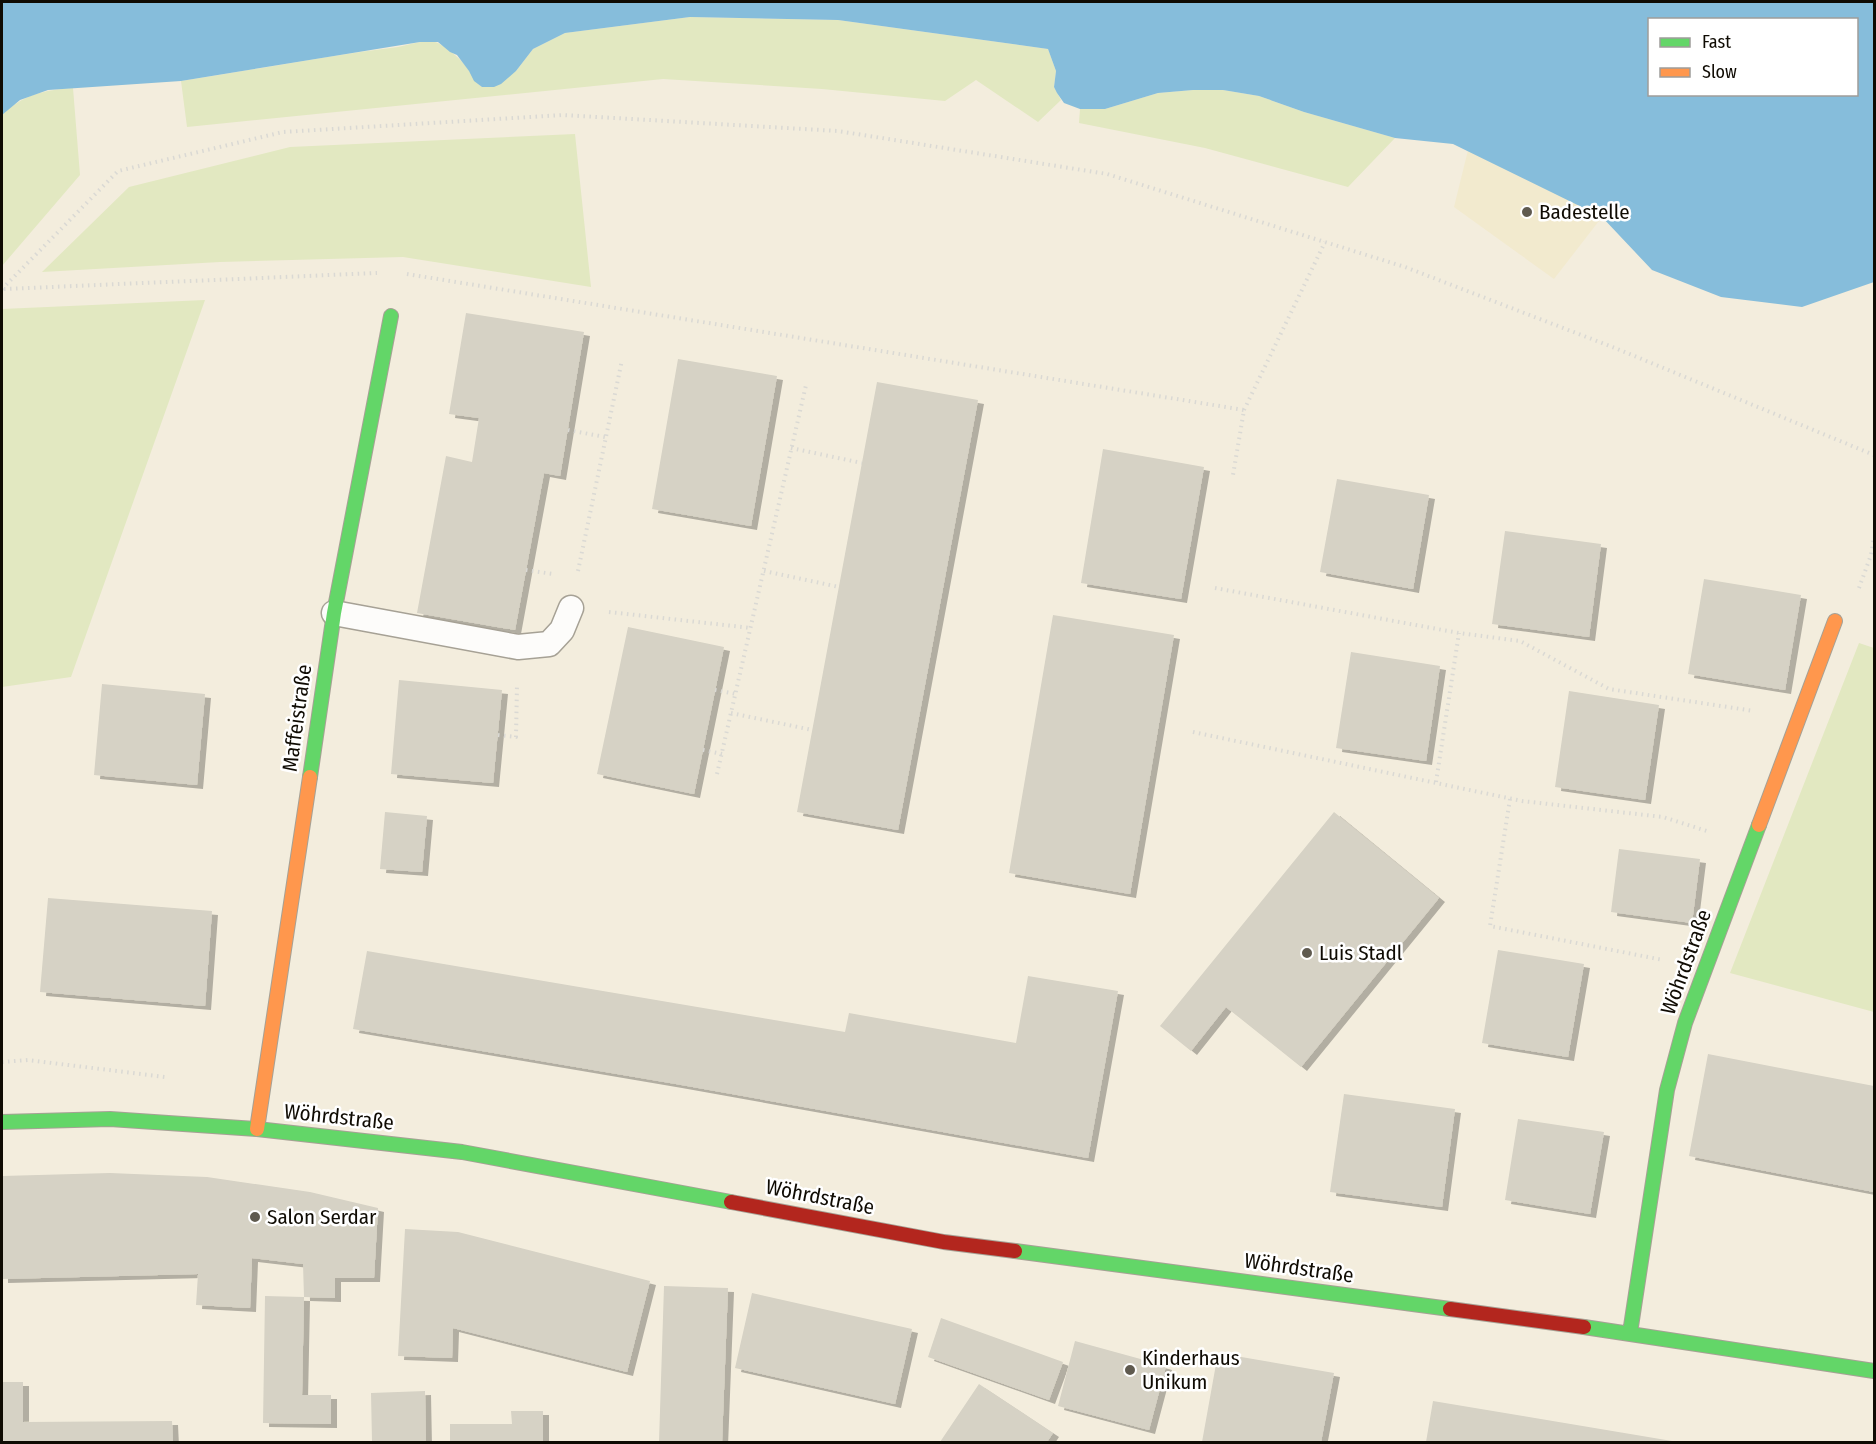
<svg xmlns="http://www.w3.org/2000/svg" width="1876" height="1444" font-family="'Fira Sans Condensed',sans-serif">
<style>
.green{fill:#e2e8c1}
.sand{fill:#f2eace}
.water{fill:#86bddb;fill-rule:evenodd}
.building{fill:#d6d2c5;filter:url(#shadow)}
.lines{fill:none;stroke-linecap:round;stroke-linejoin:round}
.lane-casing{stroke:#a6a195;stroke-width:27}
.fast-casing{stroke:#a6a195;stroke-width:16}
.slow-casing{stroke:#a6a195;stroke-width:16}
.jam-casing{stroke:#a6a195;stroke-width:16}
.path{stroke:#dad9d4;stroke-width:4;stroke-dasharray:1.5 4.5;stroke-linecap:butt}
.lane{stroke:#fdfcfa;stroke-width:24}
.fast{stroke:#63d668;stroke-width:14}
.slow{stroke:#ff974d;stroke-width:14}
.jam{stroke:#b3261e;stroke-width:14}
.poi-dot{fill:#5f5a4f;stroke:#fff;stroke-width:2}
.labels{text-anchor:middle;dominant-baseline:central;stroke-width:5;stroke-linejoin:round;paint-order:stroke}
.poi-label{font-size:21px;fill:#0f0b03;stroke:#fff;text-anchor:start}
.street-label{font-size:21px;fill:#0f0b03;stroke:#fff}
</style>
<defs>
<filter id="shadow"><feDropShadow dx="6" dy="4" stdDeviation="0" flood-color="#0004"/></filter>
</defs>
<rect width="100%" height="100%" fill="#f3eddd"/>
<path class="green" d="M690,17L838,20L1048,49L1056,71L1054,87L1061,100L1038,122L976,80L945,101L822,89L663,79L187,127L181,81C253,70 325,56 398,47C409,45 428,38 438,43C448,48 463,61 469,70C473,77 475,82 482,87L516,71L533,49L565,33Z
M73,88L80,175L2,266V115C22,95 44,90 73,88Z
M1193,90H1223L1259,96L1304,112L1395,138L1348,187L1205,148L1079,123L1080,109H1105L1158,93Z
M575,134L591,287L403,257L220,262L42,272L129,187L290,147Z
M205,300L71,677L2,687V309Z
M1859,643L1874,648V1012L1730,973Z"/>
<path class="sand" d="M1469,146L1602,217L1554,279L1454,207Z"/>
<path class="water" d="M2,2H1874V282L1802,307L1721,297L1652,270L1602,217L1453,144L1395,138L1304,112L1259,96L1223,90H1193L1158,93L1105,109H1080L1064,103L1057,93L1054,87L1056,71L1048,49L838,20L690,17L565,33L533,49L516,71L501,84L494,87H482L474,81L469,71L457,55L450,52L438,42H420L181,81L48,90L20,100L2,115ZM1650,20H1856V94H1650Z"/>
<path class="building" d="M466,313L584,332L560,476L544,473L515,630L417,613L446,456L472,462L479,418L449,414Z
M678,359L777,376L751,526L652,509Z
M877,382L978,400L898,830L797,812Z
M1103,449L1204,467L1181,599L1081,583Z
M1337,479L1429,495L1413,589L1320,572Z
M1505,531L1601,544L1589,637L1492,624Z
M1704,579L1801,595L1785,690L1688,674Z
M1053,615L1174,635L1130,894L1009,873Z
M628,627L724,647L694,794L597,774Z
M1351,652L1440,666L1426,761L1336,748Z
M399,680L502,690L493,783L391,774Z
M102,684L205,694L197,785L94,775Z
M1569,691L1659,705L1645,800L1555,787Z
M385,812L427,816L422,872L380,869Z
M1334,812L1439,898L1301,1067L1226,1007L1191,1051L1160,1026Z
M1619,849L1700,859L1692,923L1611,912Z
M48,898L212,911L205,1006L40,992Z
M1498,950L1584,964L1568,1057L1482,1043Z
M367,951L845,1032L849,1013L1016,1043L1028,976L1118,991L1088,1158L676,1084L353,1029Z
M1708,1054L1874,1086V1192L1689,1156Z
M1344,1094L1455,1109L1442,1207L1330,1192Z
M1518,1119L1604,1132L1590,1214L1505,1200Z
M110,1173L207,1177L310,1192L378,1208L374,1278H335V1298L304,1297L302,1395H331V1424L263,1423L265,1296L304,1297L303,1264L252,1258L250,1308L196,1305L198,1274L2,1279V1176Z
M405,1229L458,1232L650,1281L627,1372L453,1328L452,1358L398,1356Z
M664,1286L728,1288L722,1442H659Z
M752,1293L912,1329L895,1404L735,1368Z
M941,1318L1063,1362L1049,1400L928,1357Z
M1075,1341L1166,1366L1149,1430L1058,1406Z
M1218,1353L1334,1373L1321,1442H1202Z
M2,1382H23V1422L172,1421L173,1442H2Z
M979,1384L1053,1433L1047,1442H940Z
M425,1391L426,1442H372L371,1393Z
M1433,1401L1672,1441V1442H1426Z
M511,1411H543V1442H450V1424H512Z"/>
<g class="lines">
<g class="lane-casing">
<path id="lane" d="M334,613L518,647L549,644L562,630L571,608"/>
</g>
<g class="fast-casing">
<path id="fast" d="M310,777L334,613L391,316
M2,1122L110,1119L257,1129L462,1152L731,1202
M1015,1251L1450,1309
M1584,1327L1874,1371
M1630,1333L1667,1090L1685,1023L1759,825"/>
</g>
<g class="slow-casing">
<path id="slow" d="M1759,825L1835,621
M257,1129L310,777"/>
</g>
<g class="jam-casing">
<path id="jam" d="M731,1202L944,1242L1015,1251
M1450,1309L1584,1327"/>
</g>
<path class="path" d="M407,274L1244,410L1233,475
M2,289L118,171L283,132L563,115L838,131L1107,174L1405,267L1615,348L1874,455
M4,289L377,273
M1244,410L1325,242
M568,430L605,437
M791,448L862,463
M526,570L553,574
M578,571L622,360
M764,571L839,587
M1215,588L1459,633L1520,641L1609,689L1754,711
M1859,588L1871,555L1874,537
M609,612L751,628
M715,690L736,694
M731,713L812,730
M1193,732L1522,801L1663,817L1710,832
M498,735L516,737L517,684
M703,750L722,754
M717,774L806,385
M1436,782L1459,633
M1510,799L1490,926L1663,960
M2,1062L28,1060L165,1077"/>
<use href="#lane" class="lane"/>
<use href="#fast" class="fast"/>
<use href="#slow" class="slow"/>
<use href="#jam" class="jam"/>
</g>
<g class="poi-dot">
<circle cx="1527" cy="212" r="6"/>
<circle cx="1307" cy="953" r="6"/>
<circle cx="255" cy="1217" r="6"/>
<circle cx="1130" cy="1370" r="6"/>
</g>
<g class="labels">
<g class="poi-label">
<text x="1539" y="212">Badestelle</text>
<text x="1319" y="953">Luis Stadl</text>
<text x="267" y="1217">Salon Serdar</text>
<text x="1142" y="1358">Kinderhaus<tspan x="1142" dy="24">Unikum</tspan></text>
</g>
<g class="street-label">
<text transform="translate(297 718) rotate(-82)">Maffeistraße</text>
<text transform="translate(1686 962) rotate(-70)">Wöhrdstraße</text>
<text transform="translate(339 1117) rotate(6)">Wöhrdstraße</text>
<text transform="translate(820 1197) rotate(11)">Wöhrdstraße</text>
<text transform="translate(1299 1268) rotate(8)">Wöhrdstraße</text>
</g>
</g>
<rect width="1876" height="1444" fill="none" stroke="#0f0b03" stroke-width="6"/>
<rect x="1648" y="18" width="210" height="78" fill="#ffffff" stroke="#9f9d9a" stroke-width="1.5"/>
<rect x="1660" y="38" width="30" height="9" fill="#63d668" stroke="#9f9d9a" stroke-width="1.5"/>
<text x="1702" y="48" font-size="18" fill="#0f0b03">Fast</text>
<rect x="1660" y="68" width="30" height="9" fill="#ff974d" stroke="#9f9d9a" stroke-width="1.5"/>
<text x="1702" y="78" font-size="18" fill="#0f0b03">Slow</text>
</svg>
